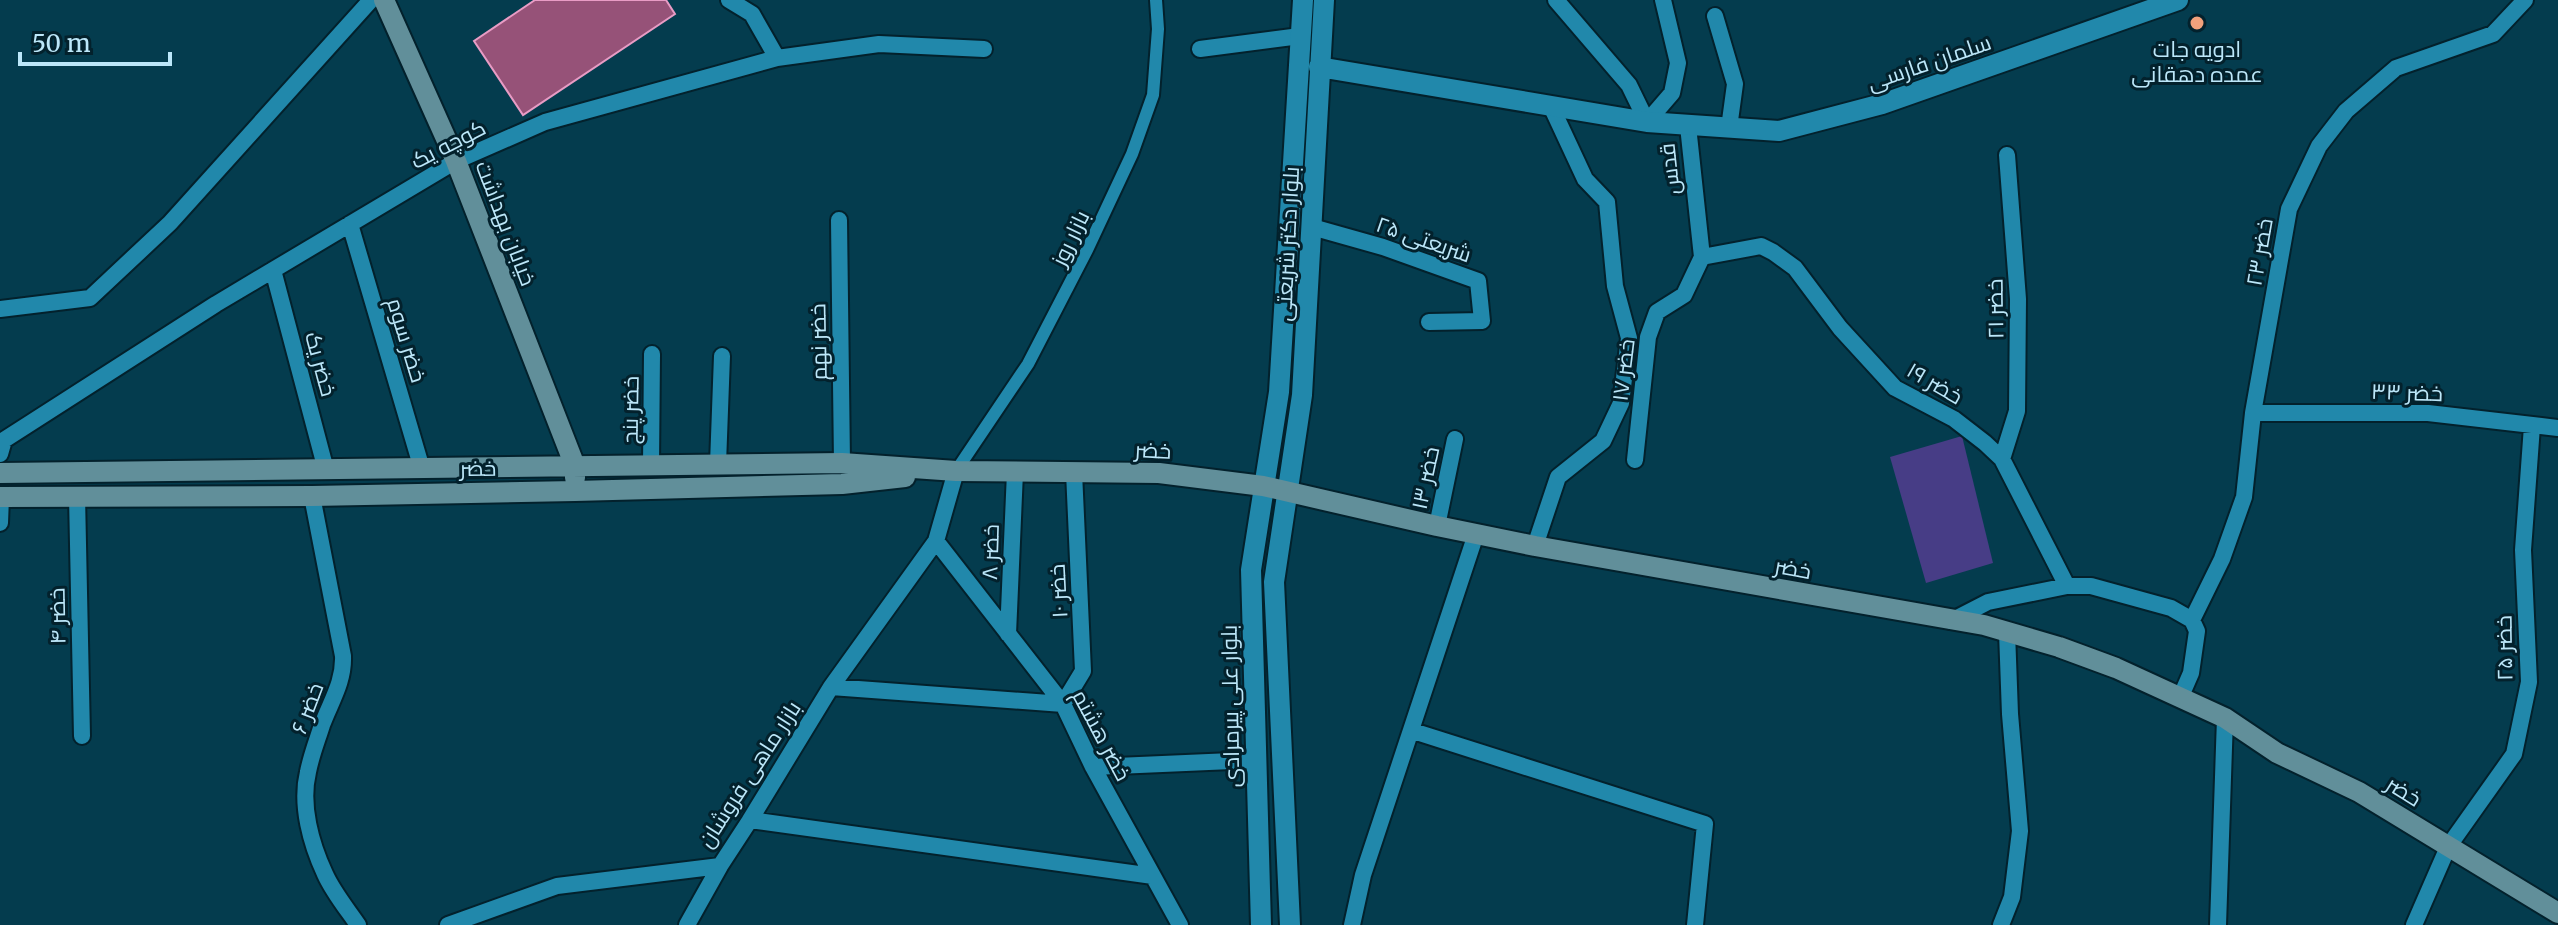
<svg xmlns="http://www.w3.org/2000/svg" width="2558" height="925" font-family="Merriweather,Cairo,serif">
<style>
.green{fill:#473d86}
.building{fill:#965278;stroke:#e89cc5;stroke-width:2}
.lines{fill:none;stroke-linecap:round;stroke-linejoin:round}
.pedestrian-casing{stroke:#03212c;stroke-width:16}
.minor-casing{stroke:#03212c;stroke-width:20}
.tertiary-casing{stroke:#03212c;stroke-width:24}
.secondary-casing{stroke:#03212c;stroke-width:24}
.pedestrian{stroke:#2188ab;stroke-width:12}
.minor{stroke:#2188ab;stroke-width:16}
.tertiary{stroke:#2188ab;stroke-width:20}
.secondary{stroke:#618f9a;stroke-width:20}
.poi-dot{fill:#f1a17c;stroke:#03212c;stroke-width:3}
.labels{text-anchor:middle;dominant-baseline:central;stroke-width:6;stroke-linejoin:round;paint-order:stroke}
.poi-label{font-size:22px;fill:#bce7f9;stroke:#03212c}
.street-label{font-size:22px;fill:#bce7f9;stroke:#03212c}
</style>
<rect width="100%" height="100%" fill="#043c4e"/>
<path class="green" d="M1962,436L1993,563L1926,583L1890,457Z"/>
<path class="building" d="M535,0H666L675,14L523,115L474,41Z"/>
<g class="lines">
<g class="pedestrian-casing">
<path id="pedestrian" d="M956,471L1028,364L1087,250L1132,154L1153,95L1158,29L1156,0"/>
</g>
<g class="minor-casing">
<path id="minor" d="M729,0L752,14L777,58
M1556,0L1629,85L1647,122L1672,93L1678,63L1663,0
M1715,16L1735,84L1729,128
M1200,49L1300,36
M1688,126L1702,257
M839,220L842,463
M350,224L422,469
M1312,227L1383,247L1478,281L1482,321L1429,322
M1702,257L1761,246L1773,252L1795,268L1840,328L1895,388L1954,419L1985,443L2002,459L2067,586
M273,270L326,470
M0,309L90,298L170,223L371,0
M2253,413H2428L2558,428
M0,454L4,440L216,304L456,161L545,122L777,58L879,44L984,49
M2002,459L2017,411L2018,299L2007,155
M1635,460L1648,337L1657,312L1684,295L1702,257
M718,464L722,356
M651,465L652,354
M77,496L82,736
M312,496L343,656C344,682 331,701 322,725C317,741 311,756 308,772C300,805 311,844 325,874C333,892 347,909 358,925
M0,523L1,497
M1437,526L1455,439
M936,541L1063,704L1093,767L1180,925
M1535,546L1558,477L1603,441L1621,403L1629,338L1615,286L1607,202L1585,179L1551,106
M2192,620L2222,559L2244,497L2253,413L2289,209L2319,146L2346,111L2396,68L2493,34L2525,0
M1951,621L1988,602L2067,586H2091L2171,608L2192,620L2197,631L2191,673L2181,696
M1008,634L1015,472
M831,687L1063,704L1083,671L1074,472
M1413,731L1705,824L1695,925
M1093,767L1255,760
M750,820L1153,876
M448,925L557,886L720,866L750,820L831,687L936,541L956,471
M687,925L720,866
M1352,925L1363,875L1476,534
M2001,925L2012,897L2020,831L2010,714L2007,632
M2218,925L2225,718
M2414,925L2448,847L2514,754L2529,682L2523,550L2532,426"/>
</g>
<g class="tertiary-casing">
<path id="tertiary" d="M1319,67L1647,122L1779,131L1882,104L2178,0
M1261,925L1251,570L1279,392L1303,0
M1290,925L1274,582L1302,395L1324,0"/>
</g>
<g class="secondary-casing">
<path id="secondary" d="M384,0L456,161L575,466V478
M0,473L842,463L956,471L1159,473L1263,486L1437,526L1535,546L1984,625L2059,647L2116,668L2225,718L2277,753L2359,792L2558,913
M0,497L312,496L575,491L842,484L905,477"/>
</g>
<use href="#pedestrian" class="pedestrian"/>
<use href="#minor" class="minor"/>
<use href="#tertiary" class="tertiary"/>
<use href="#secondary" class="secondary"/>
</g>
<circle class="poi-dot" cx="2197" cy="23" r="8"/>
<g class="labels">
<g class="poi-label">
<text x="2197" y="49">ادویه جات‌<tspan x="2197" dy="25">عمده ‌دهقانی</tspan></text>
</g>
<g class="street-label">
<text transform="translate(1929 62) rotate(-19)">سلمان فارسی</text>
<text transform="translate(448 144) rotate(-27)">کوچه یک</text>
<text transform="translate(1669 169) rotate(-96)">قدس</text>
<text transform="translate(506 223) rotate(69)">خیابان بهداشت</text>
<text transform="translate(1070 238) rotate(-64)">بازار روز</text>
<text transform="translate(1424 239) rotate(19)">شریعتی ۲۵</text>
<text transform="translate(1287 244) rotate(-87)">بلوار دکتر شریعتی</text>
<text transform="translate(2259 252) rotate(-80)">خضر ۲۳</text>
<text transform="translate(1995 309) rotate(-91)">خضر ۲۱</text>
<text transform="translate(407 340) rotate(73)">خضر سوم</text>
<text transform="translate(818 342) rotate(-91)">خضر نهم</text>
<text transform="translate(321 364) rotate(75)">خضر یک</text>
<text transform="translate(1623 370) rotate(-83)">خضر ۱۷</text>
<text transform="translate(1935 383) rotate(30)">خضر ۱۹</text>
<text transform="translate(2407 392) rotate(2)">خضر ۳۳</text>
<text transform="translate(630 410) rotate(-89)">خضر پنج</text>
<text transform="translate(1153 450) rotate(3)">خضر</text>
<text transform="translate(478 468) rotate(-1)">خضر</text>
<text transform="translate(1425 478) rotate(-78)">خضر ۱۳</text>
<text transform="translate(990 552) rotate(-88)">خضر ۸</text>
<text transform="translate(1793 568) rotate(10)">خضر</text>
<text transform="translate(1058 591) rotate(-93)">خضر ۱۰</text>
<text transform="translate(57 616) rotate(-91)">خضر ۴</text>
<text transform="translate(2504 648) rotate(-91)">خضر ۲۵</text>
<text transform="translate(1230 706) rotate(-91)">بلوار علی پیرمرادی</text>
<text transform="translate(307 708) rotate(-69)">خضر ۶</text>
<text transform="translate(1102 735) rotate(62)">خضر هشتم</text>
<text transform="translate(749 774) rotate(-57)">بازار ماهی فروشان</text>
<text transform="translate(2404 791) rotate(32)">خضر</text>
</g>
</g>
<path d="M20 52v12h150v-12" fill="none" stroke="#bce7f9" stroke-width="4"/>
<text x="32" y="52" font-size="24" fill="#bce7f9" stroke="#03212c" stroke-width="6" paint-order="stroke">50 m</text>
</svg>
